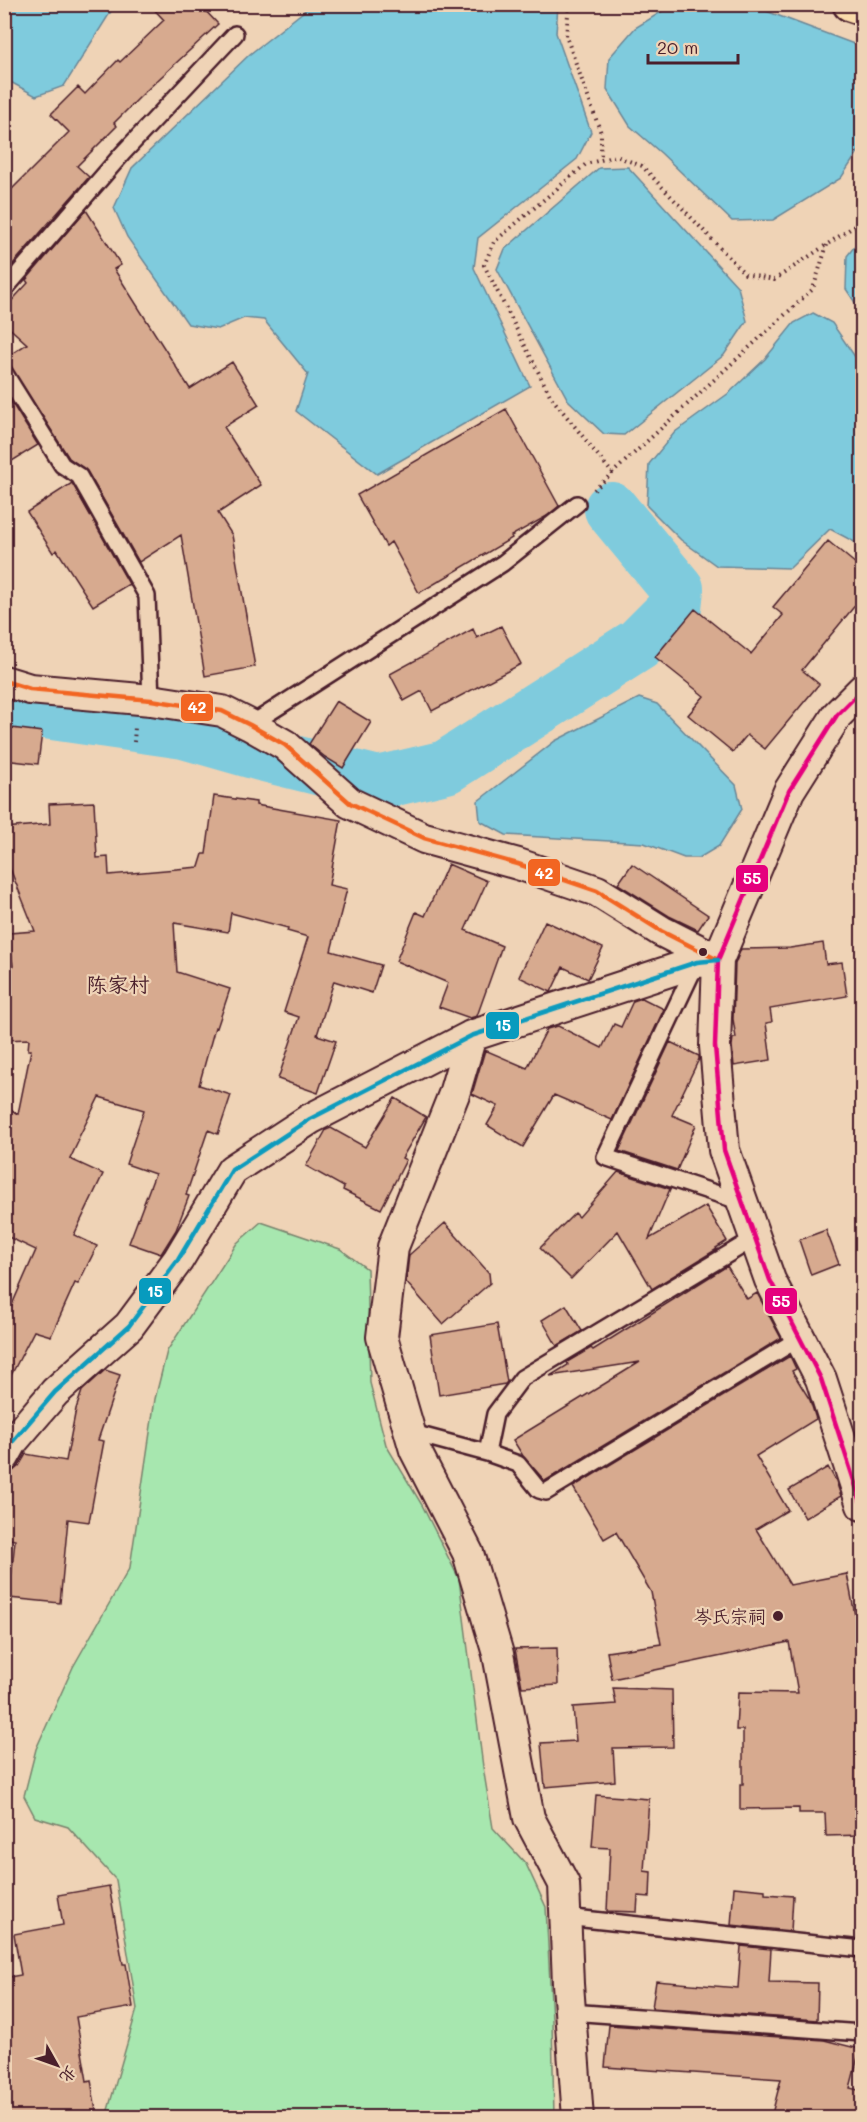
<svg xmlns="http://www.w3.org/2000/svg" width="867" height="2122" font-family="Mali,'LXGW WenKai TC',sans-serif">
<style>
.green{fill:#a7e7af;stroke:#78836d;stroke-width:1.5}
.water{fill:#7fcbdd;stroke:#6a8696;stroke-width:1.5}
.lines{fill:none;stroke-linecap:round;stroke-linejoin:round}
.river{stroke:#7fcbdd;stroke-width:54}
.building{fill:#d7aa8f;stroke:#4a1f2b;stroke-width:1.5}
.service-casing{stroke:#4a1f2b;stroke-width:20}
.minor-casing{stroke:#4a1f2b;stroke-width:34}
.motorway-casing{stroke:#4a1f2b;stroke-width:38}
.path{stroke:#4a1f2b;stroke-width:4;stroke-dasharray:1.5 4.5;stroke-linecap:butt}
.service{stroke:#efd3b6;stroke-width:15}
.minor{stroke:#efd3b6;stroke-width:30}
.motorway{stroke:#fbdcab;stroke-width:33}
.bus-1-casing{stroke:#efd3b6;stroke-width:9}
.bus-2-casing{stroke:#efd3b6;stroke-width:9}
.bus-3-casing{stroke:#efd3b6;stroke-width:9}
.bus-1{stroke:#f26522;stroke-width:4.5}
.bus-2{stroke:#e5007d;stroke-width:4.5}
.bus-3{stroke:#079bbe;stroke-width:4.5}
.bus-dot{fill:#4a1f2b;stroke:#efd3b6;stroke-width:2}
.labels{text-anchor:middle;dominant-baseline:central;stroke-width:4.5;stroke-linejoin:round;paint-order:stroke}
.poi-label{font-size:18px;fill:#4a1f2b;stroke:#efd3b6;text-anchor:end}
.quarter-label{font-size:21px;fill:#4a1f2b;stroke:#efd3b6}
.line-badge{stroke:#efd3b6;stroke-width:2}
.badge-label{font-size:16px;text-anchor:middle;font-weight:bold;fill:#fff}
</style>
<rect width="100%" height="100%" fill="#efd3b6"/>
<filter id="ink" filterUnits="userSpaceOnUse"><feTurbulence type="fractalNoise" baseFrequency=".0167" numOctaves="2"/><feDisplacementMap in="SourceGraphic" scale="12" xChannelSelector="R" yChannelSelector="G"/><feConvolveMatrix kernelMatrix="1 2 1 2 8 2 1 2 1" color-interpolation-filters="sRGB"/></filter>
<g filter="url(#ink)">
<path class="green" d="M261,1222L340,1249L367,1269L370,1383L386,1445L422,1505L459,1579L483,1767L493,1828L526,1864L546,1907L552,2020L554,2117H106L137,2009L116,1880L68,1827L35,1817L24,1796L36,1749L73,1667L130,1567L155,1399L167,1351L237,1243Z"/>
<path class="water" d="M313,4L558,5L556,33L591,132L577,159L478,238L474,268L530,386L377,474L296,411L308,374L264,320L244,318L218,329L188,324L127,237L114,208L132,168L250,54Z
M674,4L750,5L862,47V146L841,178L773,220L732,221L661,153L630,126L607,89L609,58L635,28Z
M4,5L5,4L115,5L64,86L36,96L5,79Z
M628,167L738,287L747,321L724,355L624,435L604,434L568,400L497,269L505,249L599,168Z
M862,237V313L846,289L847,256Z
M813,313L832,323L862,367V546L830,529L790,568L717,566L681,540L647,506L649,464L675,432L729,393L765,359L794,323Z
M639,698L657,704L736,785L742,809L719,846L699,858H684L644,843L506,835L480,821L478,801L555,741Z"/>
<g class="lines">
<path class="river" d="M4,706L184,732L261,754L378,783L446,767L639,644L675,608L677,589L611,509"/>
</g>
<path class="building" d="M149,4H199L218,24L147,90L114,123L117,126L77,166L89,177L12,265L4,257V197L69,132L51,114L78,87L85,94L118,60L120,62L164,20Z
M86,210L121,265L114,269L190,389L232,362L259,405L224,427L261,485L218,513L232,535L255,667L205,676L181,535L139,562L87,471L69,458L5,358L27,344L4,323V309L28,283L26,280Z
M10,400L38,445L4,466V404Z
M506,409L559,506L547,516L511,536L512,538L419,593L391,542L386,546L357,495Z
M72,483L129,584L93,606L57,550L53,553L27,512Z
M828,541L862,569V597L802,670L819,684L765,749L747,735L733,752L688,715L704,696L655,657L695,609L751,654L783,615L773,607Z
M501,626L521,664L432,711L422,691L404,701L390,674L473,629L477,638Z
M336,701L371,722L343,768L325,757L309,744Z
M4,727L42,732L38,764L4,760Z
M214,796L256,802V805L341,820L329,885L347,889L331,951L381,965L372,993L334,981L317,1035L336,1041L318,1093L278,1079L299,1017L284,1012L308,937L287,931L288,928L231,913L228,932L174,923L177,972L230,989L217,1028L215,1027L199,1085L231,1095L218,1134L208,1130L186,1195L189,1196L176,1230L161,1254L129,1243L155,1174L126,1164L144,1110L99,1097L78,1139L79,1140L70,1159L103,1174L74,1235L97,1246L78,1284L75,1283L51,1336L34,1331L4,1389V1323L36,1250L4,1235V1106L18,1114L31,1050H28L29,1039L4,1040V966H13L9,933L35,931L9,866H4V828L50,824L49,804L94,802L97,858L108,857L109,875L199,867L203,854H206Z
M448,864L487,881L465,930L502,946L477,1016L470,1018L439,1007L448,983L396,961L416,912L425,916Z
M632,864L708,915L698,930L669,916L618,884Z
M545,921L603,948L588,979L563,967L551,992L519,977Z
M823,943L826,964L842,962L847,996L770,1009L772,1022L766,1023L771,1060L734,1066L732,1046L733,1038H736L733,1019L735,964L741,949L790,948Z
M642,998L664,1009L612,1120L554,1095L523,1147L487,1125L498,1106L472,1094L485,1050L527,1068L547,1029L558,1026L602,1048L614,1024L621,1027L633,1001Z
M670,1042L699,1056V1059L672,1115L696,1125L677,1170L619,1151Z
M395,1098L426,1117L402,1158L406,1160L381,1209L343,1190L344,1187L306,1166L326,1130L331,1128L365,1147Z
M618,1172L670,1189L649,1239L706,1206L727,1241L716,1248L717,1249L652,1289L618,1231L571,1279L540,1248L575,1213L579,1217Z
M445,1223L489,1273L490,1283L443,1324L406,1282L409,1255Z
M826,1230L839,1264L811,1275L799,1240Z
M727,1266L747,1299L757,1293L781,1338L545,1481L523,1456L513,1440L640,1362L550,1376L568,1365L567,1362L591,1348L593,1350Z
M566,1305L582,1331L557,1346L542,1320Z
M497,1324L507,1382L505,1384L439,1395L430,1335Z
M790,1356L796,1369L792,1371L810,1400L816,1419L756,1456L788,1510L756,1529L790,1585L847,1574L862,1651V1835L826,1836L825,1813H799V1808L740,1809V1784H743V1730H736L738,1692L798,1693L789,1642L612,1679L607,1652L661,1644L651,1592L616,1532L604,1539L573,1487Z
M105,1370L120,1375L98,1440L104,1441L89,1522L68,1519L60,1603L9,1598L15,1540L5,1538L4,1489L7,1473L13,1471L19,1466L26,1454L66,1461L76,1409L82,1391Z
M828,1467L836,1481L841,1496L805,1518L789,1490Z
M557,1648L558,1685L522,1687L515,1649Z
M613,1688L672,1690L673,1747L613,1748L615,1781L545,1787L541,1743L576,1741L573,1707L616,1704Z
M596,1795L649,1799L644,1871L651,1872L650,1897L638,1896L637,1912L607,1911L610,1848L592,1847Z
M109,1886L123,1964H126L133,2007L76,2017L87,2081L91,2080L97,2118H4V1978L21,1975L14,1934L63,1925L58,1895Z
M734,1887L765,1890V1894L793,1896L791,1931L731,1925Z
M741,1946L771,1949L769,1982L818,1983L817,2020L652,2008L656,1981L738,1988Z
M609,2025L824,2040L860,2049L850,2088L862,2091V2118H771L781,2079L605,2067Z"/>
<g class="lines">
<g class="service-casing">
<path id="service" d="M4,290L123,153L235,34
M4,372L62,465L79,476L147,596L151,700
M250,725L503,563L577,504
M697,962L605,1157L742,1202
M409,1432L487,1453L518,1464L539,1490L546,1492L800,1338
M487,1453L495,1414L522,1378L755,1238
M565,1917L862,1949
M570,2012L862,2033"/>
</g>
<g class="minor-casing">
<path id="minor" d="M4,681L30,689L151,700L222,711L250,725L285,745L350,803L424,838L518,864L597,891L661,931L718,960
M862,690L837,715L789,791L718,960L715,1046L724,1150L770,1280L821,1379L862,1505
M471,1036L454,1094L393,1247L382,1337L415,1450L468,1553L498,1654L529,1818L564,1884L568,1984L578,2118
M4,1457L13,1441L55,1392L129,1326L178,1260L232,1170L310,1119L471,1036L697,962L718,960"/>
</g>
<g class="motorway-casing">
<path id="motorway" d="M850,4L862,8"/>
</g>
<path class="path" d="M569,4L566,36L601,133V159
M613,474L551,397L484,265L494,242L586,164L616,156L642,166L745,274L774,280L862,221
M594,490L813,289L827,245
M134,742L135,727"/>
<use href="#service" class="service"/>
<use href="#minor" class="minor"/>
<use href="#motorway" class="motorway"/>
<g class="bus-1-casing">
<path id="bus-1" d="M4,681L30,689L151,700L222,711L250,725L285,745L350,803L424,838L518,864L597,891L661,931L718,960"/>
</g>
<g class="bus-2-casing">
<path id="bus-2" d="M862,690L837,715L789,791L718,960L715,1046L724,1150L770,1280L821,1379L862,1505"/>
</g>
<g class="bus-3-casing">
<path id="bus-3" d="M4,1457L13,1441L55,1392L129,1326L178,1260L232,1170L310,1119L471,1036L697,962L718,960"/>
</g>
<use href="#bus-1" class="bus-1"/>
<use href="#bus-2" class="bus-2"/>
<use href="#bus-3" class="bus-3"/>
</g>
</g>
<g class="bus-dot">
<circle cx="703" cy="952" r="5"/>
<circle cx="778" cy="1616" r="6"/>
</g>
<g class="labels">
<g class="poi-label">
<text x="766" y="1616">岑氏宗祠</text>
</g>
<g class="quarter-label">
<text x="118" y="983">陈家村</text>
</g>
</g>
<g class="line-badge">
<rect x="180" y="693" width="34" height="29" rx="6" fill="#f26522"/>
<rect x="527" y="858" width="34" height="29" rx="6" fill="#f26522"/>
<rect x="735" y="864" width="34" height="29" rx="6" fill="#e5007d"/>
<rect x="485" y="1011" width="35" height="29" rx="6" fill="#079bbe"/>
<rect x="138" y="1277" width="34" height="28" rx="6" fill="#079bbe"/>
<rect x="764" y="1287" width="34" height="28" rx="6" fill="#e5007d"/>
</g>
<g class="badge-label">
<text x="197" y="713">42</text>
<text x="544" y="879">42</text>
<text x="752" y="884">55</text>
<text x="503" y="1031">15</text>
<text x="155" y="1297">15</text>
<text x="781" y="1307">55</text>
</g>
<rect width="867" height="2122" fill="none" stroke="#efd3b6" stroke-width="24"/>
<rect x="12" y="12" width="843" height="2098" fill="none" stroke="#4a1f2b" stroke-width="2" filter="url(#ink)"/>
<g transform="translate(57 2065) rotate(130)" stroke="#efd3b6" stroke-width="4.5" paint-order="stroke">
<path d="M0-4.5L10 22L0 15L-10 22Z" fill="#4a1f2b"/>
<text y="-9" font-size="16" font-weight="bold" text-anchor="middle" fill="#4a1f2b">北</text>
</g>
<path d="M648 54v9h90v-9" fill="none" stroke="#4a1f2b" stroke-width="3"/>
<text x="657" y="54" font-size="18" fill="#4a1f2b" stroke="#efd3b6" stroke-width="4.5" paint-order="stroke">20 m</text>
</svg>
